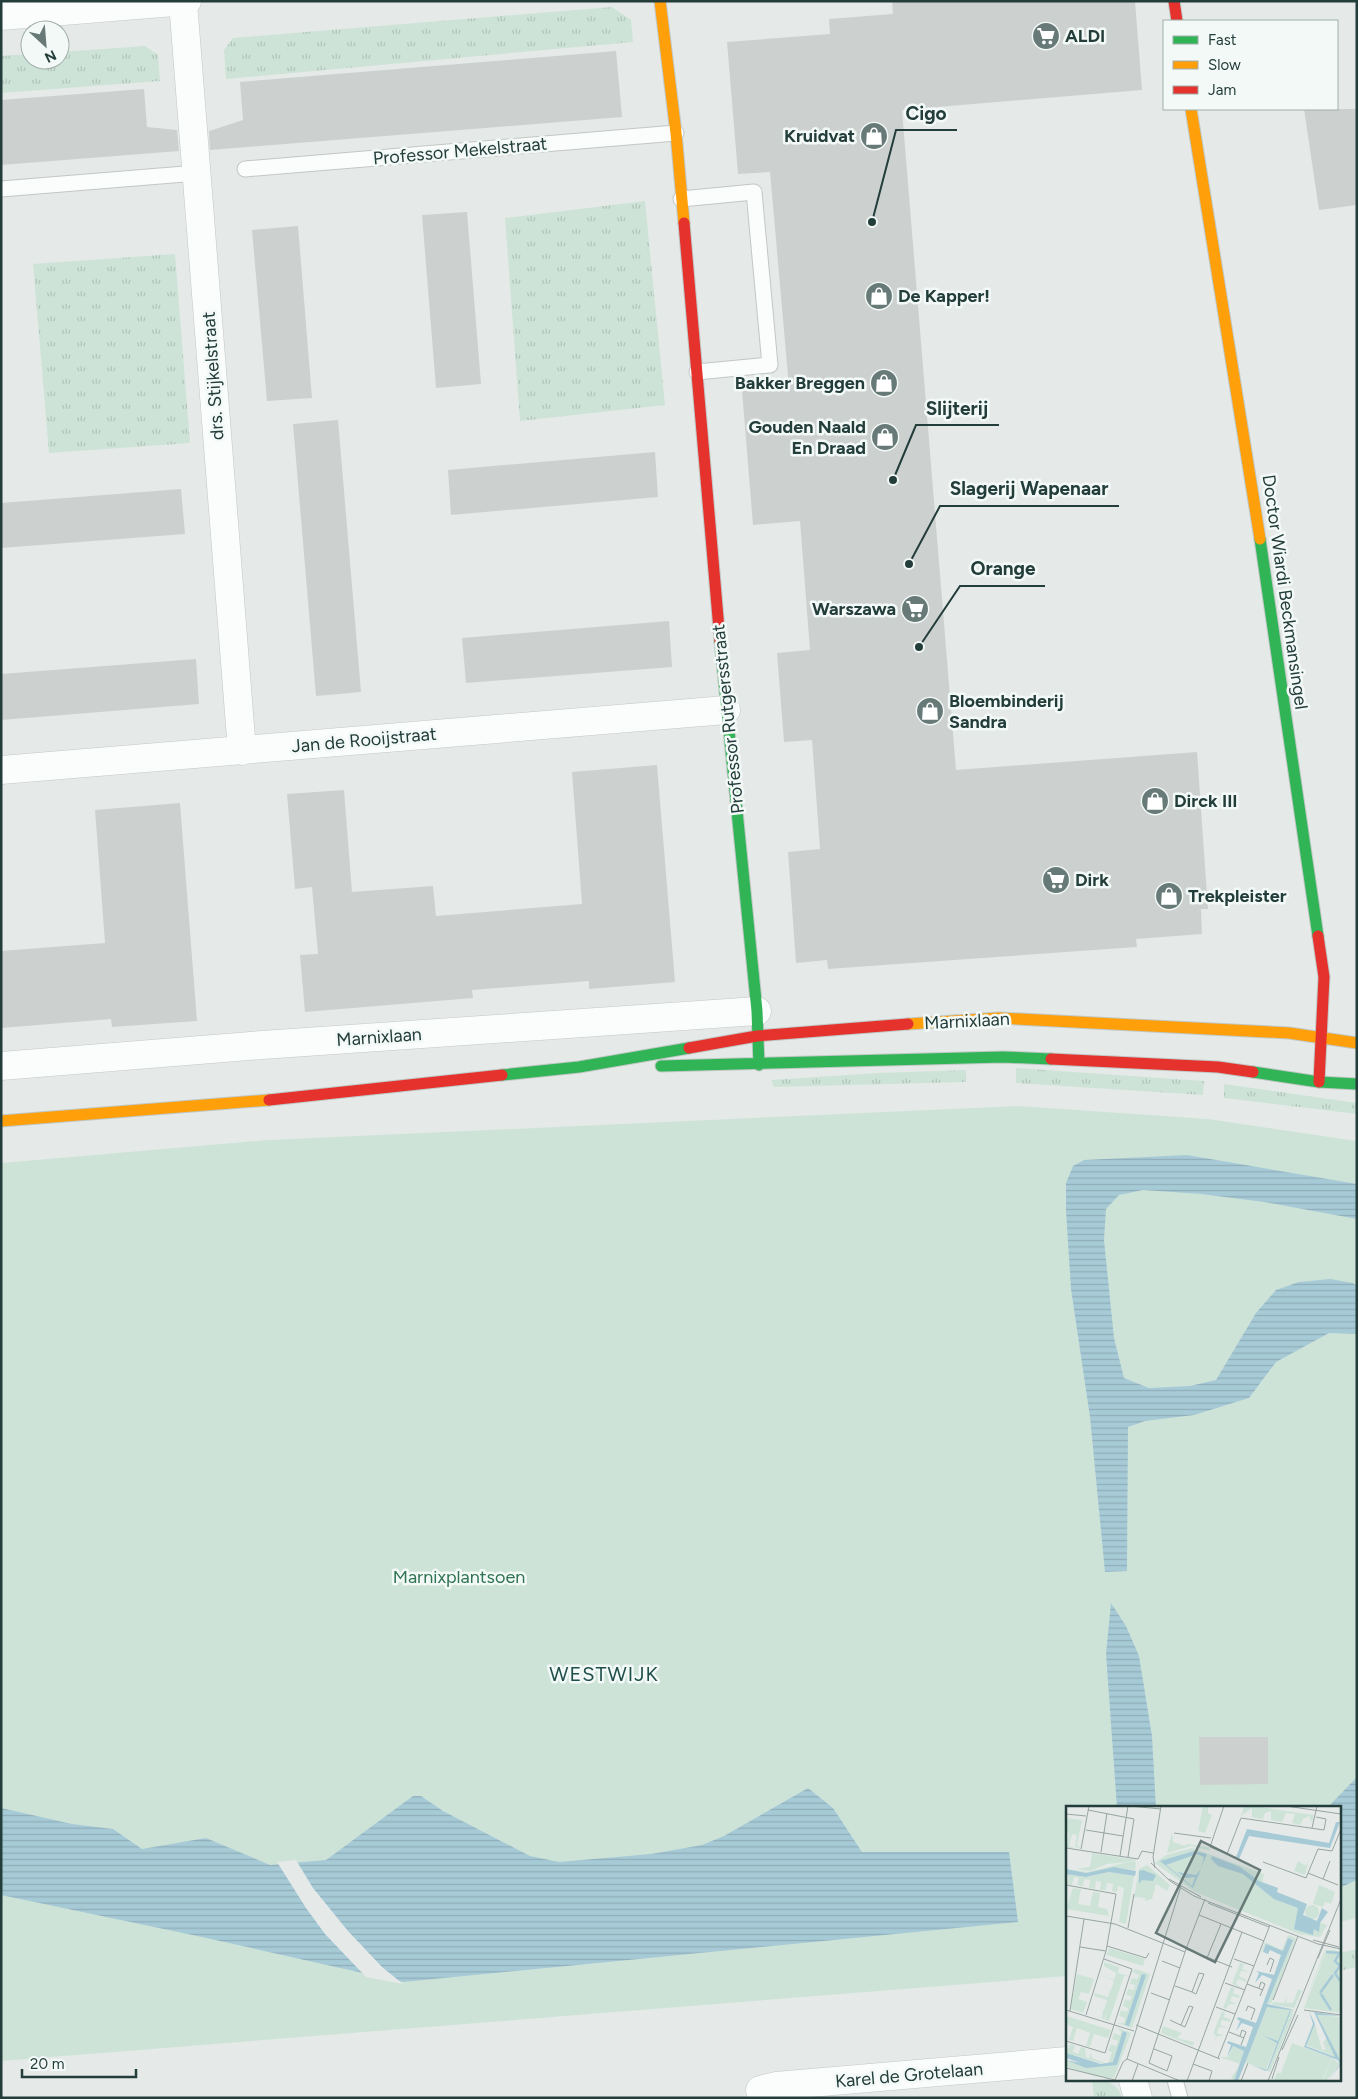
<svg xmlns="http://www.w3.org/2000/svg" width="1358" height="2099" font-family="Figtree,sans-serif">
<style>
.grass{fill:url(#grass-tufts)}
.green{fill:#cee3d8}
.water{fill:url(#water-rules)}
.pier{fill:#e5eae8}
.building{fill:#ccd1d0}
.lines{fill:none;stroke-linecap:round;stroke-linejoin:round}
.lane-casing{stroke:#c2c7c5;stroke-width:17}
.street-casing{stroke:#c2c7c5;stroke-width:29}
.fast-casing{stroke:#c0c8c6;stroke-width:13}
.slow-casing{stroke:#c0c8c6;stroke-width:13}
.jam-casing{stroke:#c0c8c6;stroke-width:13}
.lane{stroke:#fbfcfc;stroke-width:15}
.street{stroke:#fbfcfc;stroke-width:28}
.fast{stroke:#30b455;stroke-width:11}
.slow{stroke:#ff9f0a;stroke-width:11}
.jam{stroke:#e5322d;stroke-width:11}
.labels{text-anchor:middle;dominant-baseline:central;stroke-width:5;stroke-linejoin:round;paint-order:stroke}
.poi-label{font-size:18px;font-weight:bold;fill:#233d3a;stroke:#f3f9f7;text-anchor:start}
.street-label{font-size:18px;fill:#233d3a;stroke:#f3f9f7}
.park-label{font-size:18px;fill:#2e7352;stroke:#f3f9f7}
.quarter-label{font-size:20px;letter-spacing:1px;fill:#1f4f4a;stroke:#f3f9f7}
.inset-river{fill:none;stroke:#a7cad7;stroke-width:2.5}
.inset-road{fill:none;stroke:#97a5a2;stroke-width:1}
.view{fill:#677a77;fill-opacity:0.15;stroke:#677a77;stroke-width:2.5}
.inset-edge{fill:none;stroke:#233d3a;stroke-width:2.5}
.leader{fill:none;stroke:#233d3a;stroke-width:2}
.callout-dot{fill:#233d3a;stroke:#f3f9f7;stroke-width:2}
.callout-label{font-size:19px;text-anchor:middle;font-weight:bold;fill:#233d3a;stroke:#f3f9f7;stroke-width:5;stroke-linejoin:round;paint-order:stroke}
</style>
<defs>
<pattern id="grass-tufts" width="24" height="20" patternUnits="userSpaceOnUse" patternTransform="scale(1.25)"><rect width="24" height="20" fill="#cee3d8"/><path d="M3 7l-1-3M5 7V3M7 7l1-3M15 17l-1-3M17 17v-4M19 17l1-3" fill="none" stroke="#b1c4ba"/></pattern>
<pattern id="water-rules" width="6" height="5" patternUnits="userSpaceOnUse" patternTransform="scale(1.25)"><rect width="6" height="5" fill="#a7cad7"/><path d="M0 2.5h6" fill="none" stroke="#8faeb9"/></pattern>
</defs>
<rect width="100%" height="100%" fill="#e5eae8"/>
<path class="grass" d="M612,7L631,20L633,42L226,79L224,50L233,38Z
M145,46L158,55L160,81L1,93V56L30,54V60H60V52Z
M645,201L665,405L520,421L505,218Z
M175,254L190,443L49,453L33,264Z
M1016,1068L1204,1081L1203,1095L1016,1083Z
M966,1070V1082L774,1087L771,1080L878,1073Z
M1224,1084L1357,1103V1114L1224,1098Z
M1357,1949V1967L1339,1971V1953Z
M1092,2080C1106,2080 1118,2083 1122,2098H1094Z"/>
<path class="green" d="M1018,1106L1208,1119L1357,1141V1918L1339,1922V1808H1067V1976L1,2061V1163L269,1140Z"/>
<path class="water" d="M1187,1155L1357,1184V1219L1264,1202L1201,1194L1143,1190L1119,1195L1106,1209L1104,1240L1114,1338L1124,1378L1149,1388L1190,1386L1216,1380L1256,1313L1276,1290L1299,1282L1330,1279L1353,1283L1357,1286V1334L1329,1333L1276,1362L1249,1398L1194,1415L1145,1421L1128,1427L1127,1571L1105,1572L1090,1417L1071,1289L1066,1211V1183L1073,1166L1084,1160Z
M1111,1603L1126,1626L1139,1656L1152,1736L1156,1808H1117L1106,1654Z
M1357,1777V1880L1339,1888V1808H1327Z
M808,1788L833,1808L862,1852H1009L1018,1922L403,1982L202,1937L1,1895V1808L72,1824L113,1829L142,1849L206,1838L270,1865L326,1860L413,1796H421L443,1811L530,1856L559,1862L651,1854L702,1845L724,1836Z"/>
<path class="pier" d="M296,1860L313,1888L348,1931L382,1967L403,1984L366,1977L325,1934L306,1908L277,1862Z"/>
<path class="building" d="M892,1H1135L1142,90L902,110L956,770L1197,752L1208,909H1201L1202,934L1136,939L1137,947L828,969L827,960L796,963L788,852L820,849L812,740L784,742L777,653L810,650L800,521L753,525L742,391L789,387L770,172L738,174L727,42L830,34L829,19L893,14Z
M616,51L622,117L210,150L209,131L243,120L240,82Z
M144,89L147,127L177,130L179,151L1,165V100Z
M1304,109H1357V205L1319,210Z
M467,212L481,384L436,388L422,215Z
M298,226L312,398L267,401L252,230Z
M338,420L361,692L316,696L293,424Z
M655,452L658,497L451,515L448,470Z
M181,489L185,534L1,548V503Z
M669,621L672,667L466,683L462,638Z
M196,659L199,704L1,720V674Z
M657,765L675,982L589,989V981L472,990L473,998L305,1012L300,955L318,954L312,887L295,889L287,794L344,790L352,892L433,886L436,916L582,904L572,772Z
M180,803L197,1021L112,1027L111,1019L1,1028V951L105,943L95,810Z
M1199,1737H1268V1784L1200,1785Z"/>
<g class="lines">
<g class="lane-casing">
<path id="lane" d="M245,169L676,133
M1,189L197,173
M681,199L754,192L770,365L697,372
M1175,2080L1180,2098"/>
</g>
<g class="street-casing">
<path id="street" d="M183,2L242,751
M1,16L187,1
M1,770L726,710
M1,1066L262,1045L757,1011
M1133,2080L1138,2098
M762,2098L760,2090L776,2086L1067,2061"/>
</g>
<g class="fast-casing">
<path id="fast" d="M1260,539L1318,936
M720,641L757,1011L759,1065
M661,1066L1003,1057L1051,1059
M1253,1072L1319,1082L1357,1084
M502,1075L579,1067L689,1048"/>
</g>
<g class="slow-casing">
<path id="slow" d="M660,1L676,133L684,223
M1191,109L1260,539
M908,1024L999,1018L1289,1033L1357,1043
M1,1121L269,1100"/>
</g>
<g class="jam-casing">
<path id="jam" d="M1174,1L1177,21
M684,223L720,641
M1318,936L1324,977L1319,1082
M689,1048L757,1036L908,1024
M1051,1059L1218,1067L1253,1072
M269,1100L502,1075"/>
</g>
<use href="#lane" class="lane"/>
<use href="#street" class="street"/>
<use href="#fast" class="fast"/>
<use href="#slow" class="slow"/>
<use href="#jam" class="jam"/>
</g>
<defs>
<g id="supermarket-disc" transform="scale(1.4375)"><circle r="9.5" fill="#677a77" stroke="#f3f9f7"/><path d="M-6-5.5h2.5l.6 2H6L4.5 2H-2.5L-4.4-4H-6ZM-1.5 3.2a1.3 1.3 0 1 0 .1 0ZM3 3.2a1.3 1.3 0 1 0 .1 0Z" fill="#fff"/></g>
<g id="shop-disc" transform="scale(1.4375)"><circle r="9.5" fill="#677a77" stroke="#f3f9f7"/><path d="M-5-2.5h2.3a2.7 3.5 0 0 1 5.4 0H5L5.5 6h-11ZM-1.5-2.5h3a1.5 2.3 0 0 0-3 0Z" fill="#fff"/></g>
</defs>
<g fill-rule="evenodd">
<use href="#supermarket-disc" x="1046" y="36"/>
<use href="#shop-disc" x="874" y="136"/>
<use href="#shop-disc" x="879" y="296"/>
<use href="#shop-disc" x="884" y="383"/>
<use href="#shop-disc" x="885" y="437"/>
<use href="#supermarket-disc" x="915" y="609"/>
<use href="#shop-disc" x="930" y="711"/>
<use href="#shop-disc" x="1155" y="801"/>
<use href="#supermarket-disc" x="1056" y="880"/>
<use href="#shop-disc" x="1169" y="896"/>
</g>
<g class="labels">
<g class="poi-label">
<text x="1065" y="36">ALDI</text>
<text x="855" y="136" text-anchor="end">Kruidvat</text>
<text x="898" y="296">De Kapper!</text>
<text x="865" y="383" text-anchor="end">Bakker Breggen</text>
<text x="866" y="427" text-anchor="end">Gouden Naald<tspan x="866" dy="21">En Draad</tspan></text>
<text x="896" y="609" text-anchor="end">Warszawa</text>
<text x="949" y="701">Bloembinderij<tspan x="949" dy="21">Sandra</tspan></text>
<text x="1174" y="801">Dirck III</text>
<text x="1075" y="880">Dirk</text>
<text x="1188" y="896">Trekpleister</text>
</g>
<g class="street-label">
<text transform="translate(460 151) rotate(-5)">Professor Mekelstraat</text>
<text transform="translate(213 376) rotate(-94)">drs. Stijkelstraat</text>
<text transform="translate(1285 592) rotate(82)">Doctor Wiardi Beckmansingel</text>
<text transform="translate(728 719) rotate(-96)">Professor Rutgersstraat</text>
<text transform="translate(364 740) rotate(-5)">Jan de Rooijstraat</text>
<text transform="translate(967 1021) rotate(-3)">Marnixlaan</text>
<text transform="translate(379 1037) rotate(-4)">Marnixlaan</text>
<text transform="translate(909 2075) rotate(-5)">Karel de Grotelaan</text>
</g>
<g class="park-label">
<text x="459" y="1577">Marnixplantsoen</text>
</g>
<g class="quarter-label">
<text x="604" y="1674">WESTWIJK</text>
</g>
</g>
<g transform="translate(1066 1806)">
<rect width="275" height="275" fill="#e5eae8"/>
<path d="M137,0H142V7L146,9L139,27L132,25ZM178,0H187L248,9L246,17L243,10L237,13L234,19L226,17L229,8L220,7L216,16L205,14V5L199,7L197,13L186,11V2L175,10ZM0,12L16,14L11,39L15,42L9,41L11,29L6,28L3,40L8,42H1L3,27L0,26ZM106,26L107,36L119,40L120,38L143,41L144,45L125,40L101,47ZM26,47L70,54V55L41,58L24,65L10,63L24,61ZM243,53L239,69L228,65L232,55L240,60ZM62,56H70L69,64L48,61L20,67L0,63L22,66ZM81,59L104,79L101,85L90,78L86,93L79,95V92L68,91L73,63ZM43,66L68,70L60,118L53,116L58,82L52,80L51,86L46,85L47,78L41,77L40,84H34L35,76L30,75L29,83L23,82L24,74L18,73L17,80L11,79L13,72L8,71L6,79L1,78L3,71L0,68L22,71ZM7,82L15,83L12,98L24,100L27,86L34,87L32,101L41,103L43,110L0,103ZM222,129L230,132L205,198L201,197L227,134L222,132L217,145L200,139L193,151L199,136L216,144ZM43,142L79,153L77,160L41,149ZM38,156L53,161L52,167L62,170H58L43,215L39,214L41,207L38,213L22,208L36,212L37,204L24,200L38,204L41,194L28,190V187L42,191L44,184L31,179L45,184L48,175L34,169L48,174L50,167L38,160ZM174,157L178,158L176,163L184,166L175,165L173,170L181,174L180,176L172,173L170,178L177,182L166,178ZM69,163L84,168L66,222L51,217H58L59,212L53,210L55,204L61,206L62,202L57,200L59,193L64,195L66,190L60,189L62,183L68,184L69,179L64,178L66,172L71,173L73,169L66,166ZM165,181L169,182L167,187L174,190L173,192L166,190L164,195L171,198H163L160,203L157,202ZM232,183L236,185L228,202L206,199L207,196L218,197L221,190L220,197H227ZM156,205L159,206L158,211L165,214L164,216L156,214L154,219L162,222L153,221L151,227L158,230H151L148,237L150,229L147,228ZM0,210L45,224L42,232L28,228L24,241L20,240L24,227L11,222L7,235L3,234L7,221L0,218ZM254,216L262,232L270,251L240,239L249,218L256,244L260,243L257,237L261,231ZM97,220L116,227L111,232L128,236L127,240L95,227ZM167,240L178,245L174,259L168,275L165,272L174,258L154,251H162Z" fill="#cee3d8"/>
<path d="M259,144H268L275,146L260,145L236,203ZM11,168L28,173L23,188L15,186L12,193L7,191ZM225,203H228L225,215L204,266L201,265ZM50,221L65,227L48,272L33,271L0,261V254L21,261L51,259L61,227L58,225L47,256L42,259L0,247L4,238L9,239L7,246L12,248L15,241L19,242L20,251L23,252L25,246L26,252L42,258L46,246L42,245L45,238L50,240L52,235L46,233L48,227L54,229L55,226ZM266,252L274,258L260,275H257Z" fill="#cee3d8"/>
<path d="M126,42L198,68L195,83L235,101L237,111L261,119L254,131L233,128L129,86L89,57L100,49ZM253,79L269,86L265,98L259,96L257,101L247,98ZM239 106a7 7 0 1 1 14 0a7 7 0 1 1-14 0ZM260,146L275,147V207L238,202ZM7,191L21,196L17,207L5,203ZM201,201L224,204L212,235L196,229L211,236L200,264L179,256ZM251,209L275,211V256L269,246ZM226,237L266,252L256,275L208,274L211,267H215Z" fill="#cee3d8"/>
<path d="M270,16H274L264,42L183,30L173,53L170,51L181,23L263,37ZM128,45L141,48L135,62L138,51L131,48L100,59L126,80L129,71L120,72L111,66L130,69L135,63L127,82L94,55ZM146,50L174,61L193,75L212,82L211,86L241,98L237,109L251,115L256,102L262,106L254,117L253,126L248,123L247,129L228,123L232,102L208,93L177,68L152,60L145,53ZM48,61L70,65L69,70L43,66L20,71L0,68V63L20,67ZM77,64L90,69L87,75L76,74L73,78V65ZM222,132L227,134L201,198L225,203L223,210L202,264L200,265L185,259L201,264L211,237L196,229L212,235L224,204L201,201L172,275H168L178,245L167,240L161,251L165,239L161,237L162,235L180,241L187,221L176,217L170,225L174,215L171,213L172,211L190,217L206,173L196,169L189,177L193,167L190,165L208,169L215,149L204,144L202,148L197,146L200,138L217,145ZM76,168L80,169L63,220L59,219ZM243,205L249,218L240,240L269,251L248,206L275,210L251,209L275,256V258L262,275L274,258L272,254L238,241L247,218ZM57,225L61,227L51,259L20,262L0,254L15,257L0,252V247L35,258L47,256Z" fill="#a7cad7"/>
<path class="inset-river" d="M260,146L275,147M273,148L269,155L274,160L269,167L274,175M254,187L267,169M255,188L265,204"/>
<path class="inset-road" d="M64,0L95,3M158,0L144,41L161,48L175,12L258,24L260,13L250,11M220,0L275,8M22,4L68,13L62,51M0,8L20,10M246,22L251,0M20,24L57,30M108,27L145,32M0,42L72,53L76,45L87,47M15,43L23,0M35,46L41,7M54,50L62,0M197,56L240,72L252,43L266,45L275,23M85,57L104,75L128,90L252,138L275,143M89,62L87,51L95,0M242,67L272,79M103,73L135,91M257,73L264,55M0,79L50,88L40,145L20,209M142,97L203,121M133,109L198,135M0,110L49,118L119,146M62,122L68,88M247,134L273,141M41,140L80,152L83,147M14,141L40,145M120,143L166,161M141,152L155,118M252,152L264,124M168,153L188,160M96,155L114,162M201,159L204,152L208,154L204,166M159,177L179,184M181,178L197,184M109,180L126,186L133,167L138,168L130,188L126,186M193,182L195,176L199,178L194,190M85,187L104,194M207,194L232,130M150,201L169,208M0,204L68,225M238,204L275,209M4,205L18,113M180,205L182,200L189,203L185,214M104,214L108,216L119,221L127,201L123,200L115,219M70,219L154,253M163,226L178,232M174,230L176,224L180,226L175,239M0,235L39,247L66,163L38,153M88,243L106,250L101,265L83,257L91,232L120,143L139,93M216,244L232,209M152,252L204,119M61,253L115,80M61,253L114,275M127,258L146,265L143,275M0,262L49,274L57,256L61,253M206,273L213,251M66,275L72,258M121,275L176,126M175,275L182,257M202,275L275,93"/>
<path class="view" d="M135,35L194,64L149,156L90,127Z"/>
<rect width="275" height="275" class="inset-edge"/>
</g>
<path class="leader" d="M872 222L896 130H957M893 480L916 425H999M909 564L940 506H1119M919 647L960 586H1045"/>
<g class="callout-dot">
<circle cx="872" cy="222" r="5"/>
<circle cx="893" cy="480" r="5"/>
<circle cx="909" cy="564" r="5"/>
<circle cx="919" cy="647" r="5"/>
</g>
<g class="callout-label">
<text x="926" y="120">Cigo</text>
<text x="957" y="415">Slijterij</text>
<text x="1029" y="495">Slagerij Wapenaar</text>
<text x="1003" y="575">Orange</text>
</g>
<rect width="1358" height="2099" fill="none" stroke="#233d3a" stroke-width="5"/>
<rect x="1163" y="20" width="175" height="90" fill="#f3f9f7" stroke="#a0aeab"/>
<rect x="1173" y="36" width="25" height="8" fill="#30b455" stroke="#a0aeab"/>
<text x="1208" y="45" font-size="15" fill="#233d3a">Fast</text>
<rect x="1173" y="61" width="25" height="8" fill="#ff9f0a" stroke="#a0aeab"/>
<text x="1208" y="70" font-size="15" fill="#233d3a">Slow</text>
<rect x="1173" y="86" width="25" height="8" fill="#e5322d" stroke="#a0aeab"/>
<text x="1208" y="95" font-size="15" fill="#233d3a">Jam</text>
<g transform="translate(45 45) rotate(154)"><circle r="24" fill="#f3f9f7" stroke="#a0aeab"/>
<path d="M0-4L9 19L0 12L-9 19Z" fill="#677a77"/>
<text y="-8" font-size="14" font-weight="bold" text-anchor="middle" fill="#233d3a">N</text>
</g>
<path d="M22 2069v8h114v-8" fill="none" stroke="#233d3a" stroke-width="2.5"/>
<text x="30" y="2069" font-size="15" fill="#233d3a" stroke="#f3f9f7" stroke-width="4" paint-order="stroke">20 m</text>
</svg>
